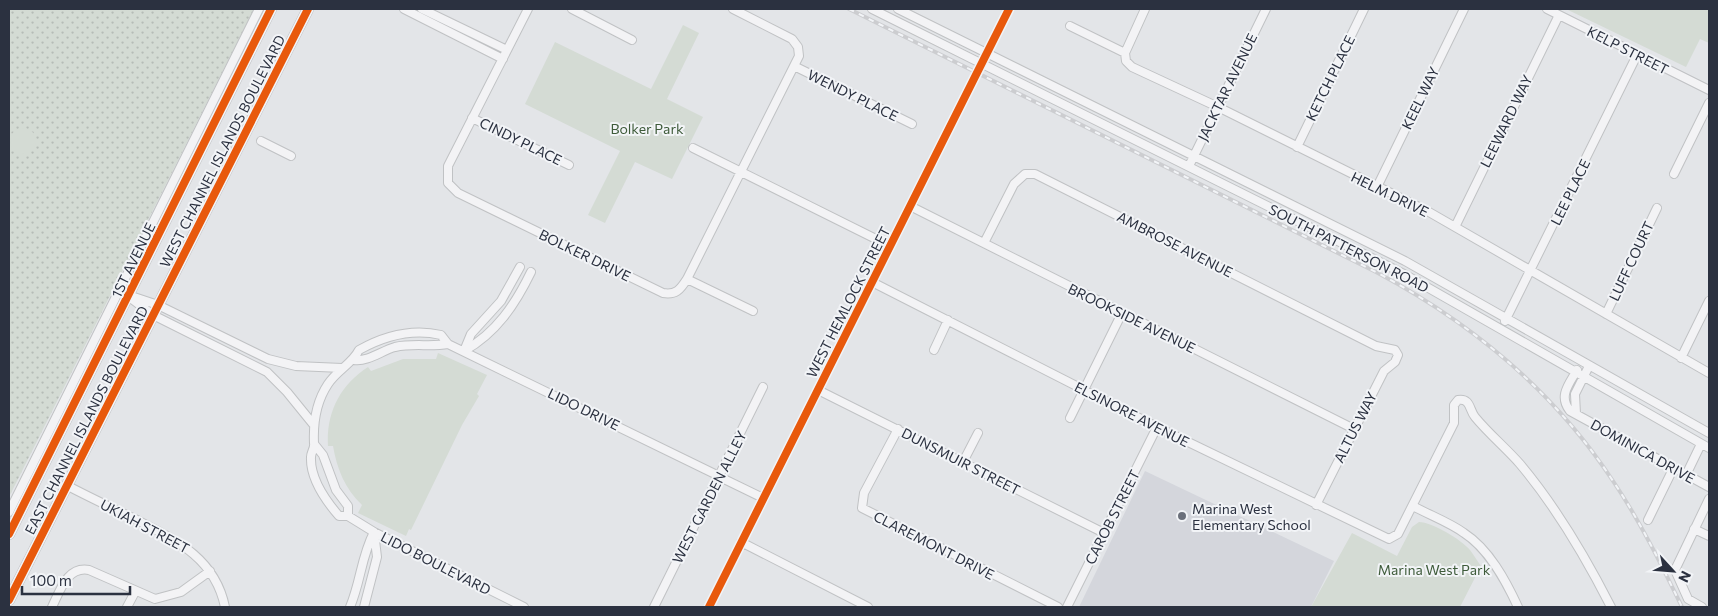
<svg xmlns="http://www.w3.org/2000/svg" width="1718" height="616" font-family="Commissioner,sans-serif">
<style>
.built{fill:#d4d6dc}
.grass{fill:url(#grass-dots)}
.park{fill:#d4dbd4}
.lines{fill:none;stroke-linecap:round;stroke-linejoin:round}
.minor-casing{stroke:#c0c2c4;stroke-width:10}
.major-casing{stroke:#c0c2c5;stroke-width:12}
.minor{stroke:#f3f3f5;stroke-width:8}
.major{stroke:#f7f7f7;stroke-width:10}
.rail-casing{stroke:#cccdd0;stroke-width:4}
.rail{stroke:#f2f4f7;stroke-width:2;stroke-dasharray:5.5;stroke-linecap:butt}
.cycleway-casing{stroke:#f2f4f7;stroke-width:11}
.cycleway{stroke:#e8590c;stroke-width:8}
.poi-dot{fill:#6b707b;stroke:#f2f4f7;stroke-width:2}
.labels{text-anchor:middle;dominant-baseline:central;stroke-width:4;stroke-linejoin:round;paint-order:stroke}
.street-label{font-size:14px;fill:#2b3140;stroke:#f2f4f7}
.park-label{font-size:14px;fill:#3e5b3a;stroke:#f2f4f7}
.poi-label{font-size:14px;fill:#2b3140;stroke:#f2f4f7;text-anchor:start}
</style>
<defs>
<pattern id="grass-dots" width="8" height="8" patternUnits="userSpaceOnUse" patternTransform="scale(1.25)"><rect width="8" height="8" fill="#d4dbd4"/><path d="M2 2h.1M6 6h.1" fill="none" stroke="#b6bcb7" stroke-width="1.8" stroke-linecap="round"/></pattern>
</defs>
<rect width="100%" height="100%" fill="#e3e5e8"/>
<path class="built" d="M1145,471L1334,561L1311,607H1079Z"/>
<path class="grass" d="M9,9H254L9,497Z"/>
<path class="park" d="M1566,9H1709V43L1700,39L1686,67Z
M683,25L699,33L667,99L703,117L672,179L635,162L605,223L588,215L620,151L525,104L555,42L651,89Z
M10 141a13 13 0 1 1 26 0a13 13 0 1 1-26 0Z
M438,353L487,375L477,394L479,396L462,425L411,530L409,529L406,536L358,513L362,505C345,489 337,469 333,446H328C326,413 340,385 368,367L371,371L403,359H436Z
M1419,522C1432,522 1462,540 1470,550C1474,555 1477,561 1481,566L1460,607H1311L1352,533L1397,556L1412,527Z"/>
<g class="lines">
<g class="minor-casing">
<path id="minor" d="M404,9L503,59
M422,9L507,50
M528,9L448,166V183L458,193L663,293C676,295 680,290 687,279L799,56L798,47L792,39L733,9
M572,9L632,40
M872,9L1404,274L1709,448
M898,9L1405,261L1709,433
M1145,9L1125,53L1126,61L1132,67L1218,107L1429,212L1709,373
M1547,9L1709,90
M1070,26L1125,53
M794,66L912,124
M472,118L569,165
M261,141L291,156
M1297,147L1364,9
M693,148L890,246
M1189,166L1266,9
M1674,174L1709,103
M1377,187L1464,9
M910,206L1354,429
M1455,227L1559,15
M984,243L1014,184L1025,174H1035L1376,346L1395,350L1398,355L1395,362L1384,371L1316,505
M687,279L753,311
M872,282L1157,427L1389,539L1398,534L1454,423V405L1458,400C1471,398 1469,410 1475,417C1489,434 1506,448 1520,464C1557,508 1585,556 1611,607
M128,296L153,315L267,372L287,392L313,424
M134,297L158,305L268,359L296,366L342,368
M1606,314L1657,208
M1505,321L1637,55
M934,350L948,320
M464,351C496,333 515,305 531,272
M464,351L471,334L501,301L520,267
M1681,358L1709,301
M354,360C368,362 381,351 395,347C413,343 430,347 448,344
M1577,370C1569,384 1558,396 1570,411L1709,487
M818,390L1104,533
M1576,414L1575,394L1589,366
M1070,418L1122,313
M898,429L864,493L862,508L1058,607
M315,445L323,455L336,490L348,506V516
M963,462L978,433
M1686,475L1701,444
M726,480L763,498
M66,485C89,497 112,508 135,519C176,540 215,558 225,607
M1413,506C1429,515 1449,522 1464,533C1489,549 1506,581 1518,607
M9,512L259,9
M1648,520L1673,469
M1694,529L1709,536
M741,542L868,607
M52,607C60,591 67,566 89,570L155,599L181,592L210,571
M127,607L135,592
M350,607C361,581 361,557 374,532
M364,607L377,557L374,532
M524,607L374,532L348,516H339C326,501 310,478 311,457C311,452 315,448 314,443C313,421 316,402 328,384C337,370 352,364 359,350C384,336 411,328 441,335L448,344L719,476
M654,607L763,387
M709,607L1009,9
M1067,607L1157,427
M1702,607L1688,599L1675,570L1709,499"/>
</g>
<g class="major-casing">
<path id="major" d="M9,534L271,9
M9,600L308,9"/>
</g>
<use href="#minor" class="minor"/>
<use href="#major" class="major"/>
<g class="rail-casing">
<path id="rail" d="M849,9L1376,272C1470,322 1554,391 1613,481C1640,521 1661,564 1682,607"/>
</g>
<use href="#rail" class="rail"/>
<g class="cycleway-casing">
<path id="cycleway" d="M9,534L271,9
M9,600L308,9
M709,607L1009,9"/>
</g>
<use href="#cycleway" class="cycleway"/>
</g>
<circle class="poi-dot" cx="1182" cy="516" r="5"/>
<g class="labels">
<g class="street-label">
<text transform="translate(1628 50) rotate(27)">KELP STREET</text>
<text transform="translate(1330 78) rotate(-64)">KETCH PLACE</text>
<text transform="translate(1227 87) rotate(-64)">JACKTAR AVENUE</text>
<text transform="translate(853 95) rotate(26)">WENDY PLACE</text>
<text transform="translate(1420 98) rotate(-64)">KEEL WAY</text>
<text transform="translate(1506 121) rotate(-64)">LEEWARD WAY</text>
<text transform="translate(521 141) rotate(26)">CINDY PLACE</text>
<text transform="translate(222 151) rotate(-63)">WEST CHANNEL ISLANDS BOULEVARD</text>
<text transform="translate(1570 192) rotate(-64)">LEE PLACE</text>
<text transform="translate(1390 194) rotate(26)">HELM DRIVE</text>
<text transform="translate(1175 244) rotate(27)">AMBROSE AVENUE</text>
<text transform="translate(1349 248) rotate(27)">SOUTH PATTERSON ROAD</text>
<text transform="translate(585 255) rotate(26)">BOLKER DRIVE</text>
<text transform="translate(133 260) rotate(-64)">1ST AVENUE</text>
<text transform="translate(1631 261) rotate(-65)">LUFF COURT</text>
<text transform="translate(848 302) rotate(-63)">WEST HEMLOCK STREET</text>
<text transform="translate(1132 318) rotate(26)">BROOKSIDE AVENUE</text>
<text transform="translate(584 409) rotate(26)">LIDO DRIVE</text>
<text transform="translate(1132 414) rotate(27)">ELSINORE AVENUE</text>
<text transform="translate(86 420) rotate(-63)">EAST CHANNEL ISLANDS BOULEVARD</text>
<text transform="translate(1355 427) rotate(-63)">ALTUS WAY</text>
<text transform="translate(1643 451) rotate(29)">DOMINICA DRIVE</text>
<text transform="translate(961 461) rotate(27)">DUNSMUIR STREET</text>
<text transform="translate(709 497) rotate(-63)">WEST GARDEN ALLEY</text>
<text transform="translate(1112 517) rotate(-63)">CAROB STREET</text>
<text transform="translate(145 526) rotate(28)">UKIAH STREET</text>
<text transform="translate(934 545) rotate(27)">CLAREMONT DRIVE</text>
<text transform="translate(436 563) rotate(27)">LIDO BOULEVARD</text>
</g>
<g class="park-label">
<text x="647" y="128">Bolker Park</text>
<text x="1434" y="569">Marina West Park</text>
</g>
<g class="poi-label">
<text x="1192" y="508">Marina West<tspan x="1192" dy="16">Elementary School</tspan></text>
</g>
</g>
<rect width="1718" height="616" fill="none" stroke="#2b3140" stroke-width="20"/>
<g transform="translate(1673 571) rotate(116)" stroke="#f2f4f7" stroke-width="4" paint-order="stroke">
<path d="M0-4L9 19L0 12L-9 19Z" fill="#2b3140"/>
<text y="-8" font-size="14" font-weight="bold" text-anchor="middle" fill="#2b3140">N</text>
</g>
<path d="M22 586v8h108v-8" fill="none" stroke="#2b3140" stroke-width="2.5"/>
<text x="30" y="586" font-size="15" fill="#2b3140" stroke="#f2f4f7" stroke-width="4" paint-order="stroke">100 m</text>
</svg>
